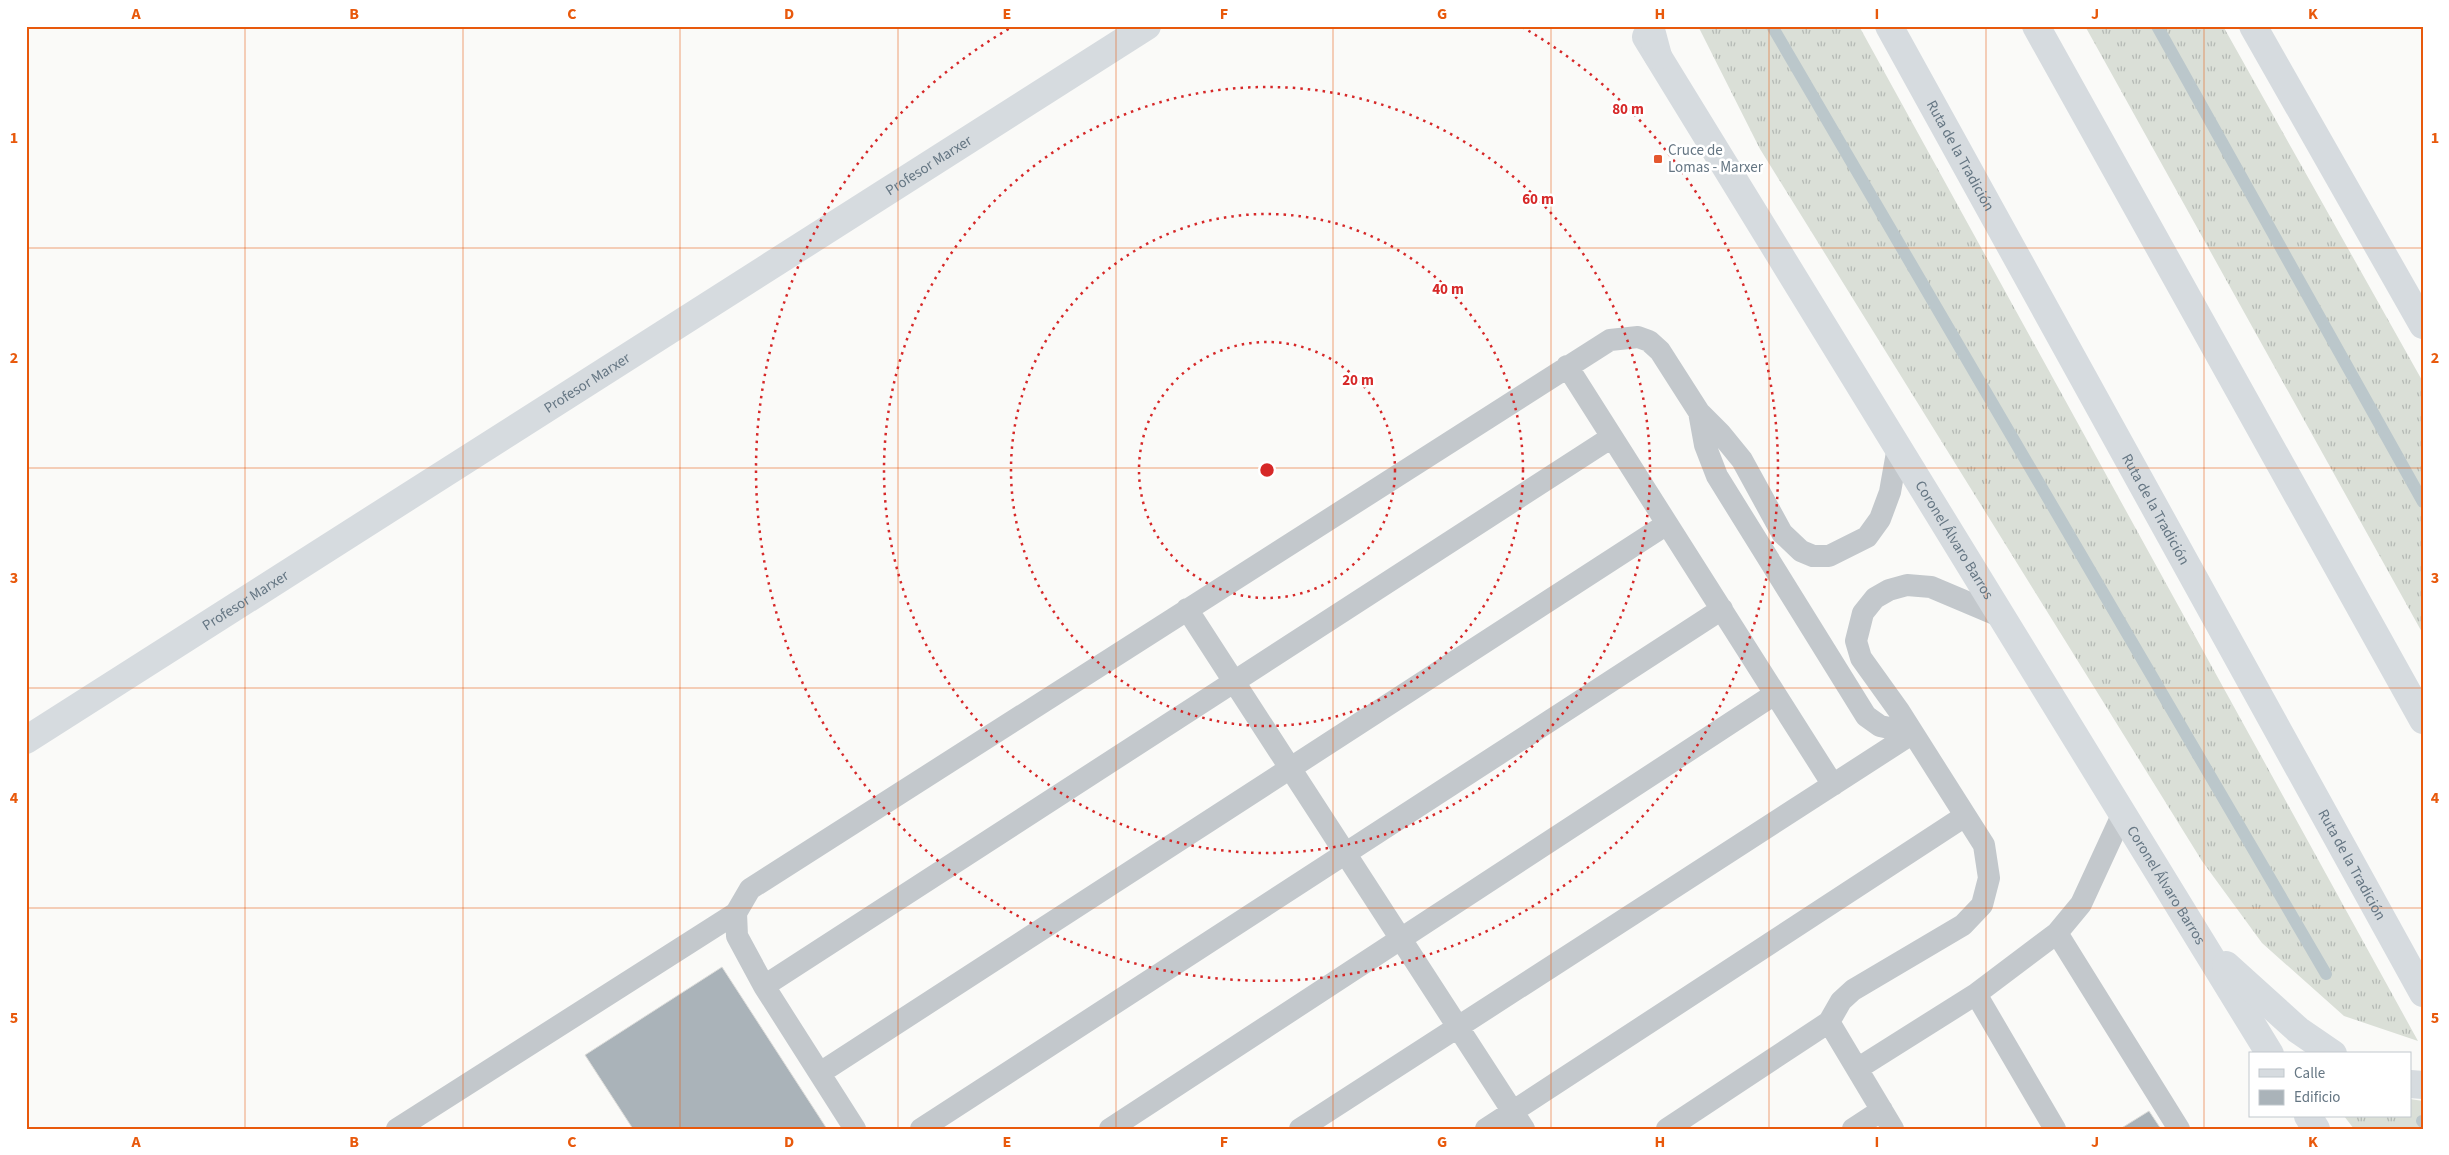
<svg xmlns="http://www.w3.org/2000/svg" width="2449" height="1155" font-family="'Source Sans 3',sans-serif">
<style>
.grass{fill:url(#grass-tufts)}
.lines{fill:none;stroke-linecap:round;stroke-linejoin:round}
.stream{stroke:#bbc7cb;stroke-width:12}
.building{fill:#aab3b9;stroke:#dcdcda}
.lane{stroke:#c3c8cc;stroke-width:22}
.secondary{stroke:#d6dbdf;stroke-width:28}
.primary{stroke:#d6dbdf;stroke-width:28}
.grid{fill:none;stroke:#e8590c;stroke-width:1;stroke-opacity:0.55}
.ring{fill:none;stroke:#d62828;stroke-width:2.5;stroke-dasharray:2.5 5}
.poi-dot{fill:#e4572e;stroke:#fff;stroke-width:2}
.labels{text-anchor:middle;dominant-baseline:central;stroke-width:5;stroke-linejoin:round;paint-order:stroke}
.poi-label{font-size:15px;fill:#657683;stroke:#fff;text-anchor:start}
.street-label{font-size:15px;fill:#657683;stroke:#fff}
.centre{fill:#d62828;stroke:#fff;stroke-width:2.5}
.ring-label{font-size:15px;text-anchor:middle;font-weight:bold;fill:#d62828;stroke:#fff;stroke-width:5;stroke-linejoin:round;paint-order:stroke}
.neatline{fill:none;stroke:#e8590c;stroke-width:2}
.grid-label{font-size:16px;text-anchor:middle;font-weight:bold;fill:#e8590c}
</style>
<defs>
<pattern id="grass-tufts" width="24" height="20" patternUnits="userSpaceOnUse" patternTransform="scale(1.25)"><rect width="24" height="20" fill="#dadfd7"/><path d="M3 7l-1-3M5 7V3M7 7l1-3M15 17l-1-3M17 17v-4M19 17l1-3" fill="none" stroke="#b4b9b4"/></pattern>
</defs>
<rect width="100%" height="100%" fill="#fafaf8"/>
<path class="grass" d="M1698,26H1859L2418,1041L2344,1016L2262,943L2202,861L1760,149Z
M2085,26H2223L2423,382V634Z
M2410,1099L2423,1101V1129H2354L2344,1116H2410Z"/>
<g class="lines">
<path class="stream" d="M1772,26L2326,974
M2157,26L2423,502
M2422,1121L2423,1122"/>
</g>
<path class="building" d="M722,967L827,1129H633L585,1055Z
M2149,1111L2161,1129H2120Z"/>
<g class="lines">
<path class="lane" d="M1567,366L1833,785
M1699,412L1705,445L1717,476L1866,716L1880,726L1913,733
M1187,609L1524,1129
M2057,933L2179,1129
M764,986L1612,437
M1976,994L2055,1129
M1829,1022L1893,1129
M1857,1069L1976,994L2057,933L2081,904L2123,813
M820,1073L1667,524
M397,1129L736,913
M855,1129L764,986L737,936L736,913L750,889L1610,340L1638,337L1649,341L1660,351L1699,412L1720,433L1742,460L1782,533L1801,551L1813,556H1829L1867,537L1880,519L1890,492L1898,447
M921,1129L1722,609
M1110,1129L1775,694
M1300,1129L1913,733
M1486,1129L1965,816
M1667,1129L1829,1022L1841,1001L1853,990L1963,925L1982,905L1989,878L1984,845L1899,711L1861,658L1856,641L1863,613L1875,598L1889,590L1907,585L1931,587L2002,617
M1853,1129L1882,1110"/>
<g class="secondary">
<path d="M2253,26L2423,325"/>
<path id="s1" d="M1646,37L2270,1054"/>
<path id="s2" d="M26,740L1147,26"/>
<path d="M2226,965L2298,1030L2333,1054"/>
<path d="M2410,1084L2423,1085"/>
<path d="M2308,1116L2316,1129"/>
</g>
<g class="primary">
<path d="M1650,26L1658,56"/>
<path id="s3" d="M1889,26L2423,993"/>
<path d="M2036,26L2423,720"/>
</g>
</g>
<path class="grid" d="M245,26V1129M463,26V1129M680,26V1129M898,26V1129M1116,26V1129M1333,26V1129M1551,26V1129M1769,26V1129M1986,26V1129M2204,26V1129M26,248H2423M26,468H2423M26,688H2423M26,908H2423"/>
<g class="ring">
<circle cx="1267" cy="470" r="128"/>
<circle cx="1267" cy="470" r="256"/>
<circle cx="1267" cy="470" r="383"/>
<path d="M1522 27A511 511 0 1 1 1012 27"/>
</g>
<rect class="poi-dot" x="1653" y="154" width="10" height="10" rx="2.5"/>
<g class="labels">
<g class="poi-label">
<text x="1668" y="150">Cruce de<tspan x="1668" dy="17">Lomas - Marxer</tspan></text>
</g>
<g class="street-label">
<text stroke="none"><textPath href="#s3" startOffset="148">Ruta de la Tradición</textPath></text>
<text stroke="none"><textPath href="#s2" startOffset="1070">Profesor Marxer</textPath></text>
<text stroke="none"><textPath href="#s2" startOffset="665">Profesor Marxer</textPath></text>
<text stroke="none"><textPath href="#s3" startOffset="552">Ruta de la Tradición</textPath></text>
<text stroke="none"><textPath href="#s1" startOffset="590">Coronel Álvaro Barros</textPath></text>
<text stroke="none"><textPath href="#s2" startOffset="260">Profesor Marxer</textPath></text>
<text stroke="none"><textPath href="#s3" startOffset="958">Ruta de la Tradición</textPath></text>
<text stroke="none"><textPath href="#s1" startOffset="995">Coronel Álvaro Barros</textPath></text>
</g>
</g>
<circle cx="1267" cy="470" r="8" class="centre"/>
<g class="ring-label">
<text x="1628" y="114">80 m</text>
<text x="1538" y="204">60 m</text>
<text x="1448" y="294">40 m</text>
<text x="1358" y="385">20 m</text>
</g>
<rect width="2449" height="1155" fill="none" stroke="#ffffff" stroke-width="55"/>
<rect x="2249" y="1052" width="162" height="65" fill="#ffffff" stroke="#c1c8cd"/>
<rect x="2259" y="1069" width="25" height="8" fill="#d6dbdf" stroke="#c1c8cd"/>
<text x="2294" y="1078" font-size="15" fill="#657683">Calle</text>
<rect x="2259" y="1090" width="25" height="15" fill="#aab3b9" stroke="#c1c8cd"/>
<text x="2294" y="1102" font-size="15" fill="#657683">Edificio</text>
<rect x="28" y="28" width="2394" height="1100" class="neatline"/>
<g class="grid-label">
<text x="136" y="19">A</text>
<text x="354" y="19">B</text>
<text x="572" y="19">C</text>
<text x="789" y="19">D</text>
<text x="1007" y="19">E</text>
<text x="1224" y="19">F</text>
<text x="1442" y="19">G</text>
<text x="1660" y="19">H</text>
<text x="1877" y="19">I</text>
<text x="2095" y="19">J</text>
<text x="2313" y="19">K</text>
<text x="14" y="143">1</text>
<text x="2435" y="143">1</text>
<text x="14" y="363">2</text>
<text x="2435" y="363">2</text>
<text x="14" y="583">3</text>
<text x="2435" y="583">3</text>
<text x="14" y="803">4</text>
<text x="2435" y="803">4</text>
<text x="14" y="1023">5</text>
<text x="2435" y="1023">5</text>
<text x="136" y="1147">A</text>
<text x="354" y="1147">B</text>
<text x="572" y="1147">C</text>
<text x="789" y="1147">D</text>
<text x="1007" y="1147">E</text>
<text x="1224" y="1147">F</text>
<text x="1442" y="1147">G</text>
<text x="1660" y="1147">H</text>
<text x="1877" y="1147">I</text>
<text x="2095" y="1147">J</text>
<text x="2313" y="1147">K</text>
</g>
</svg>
